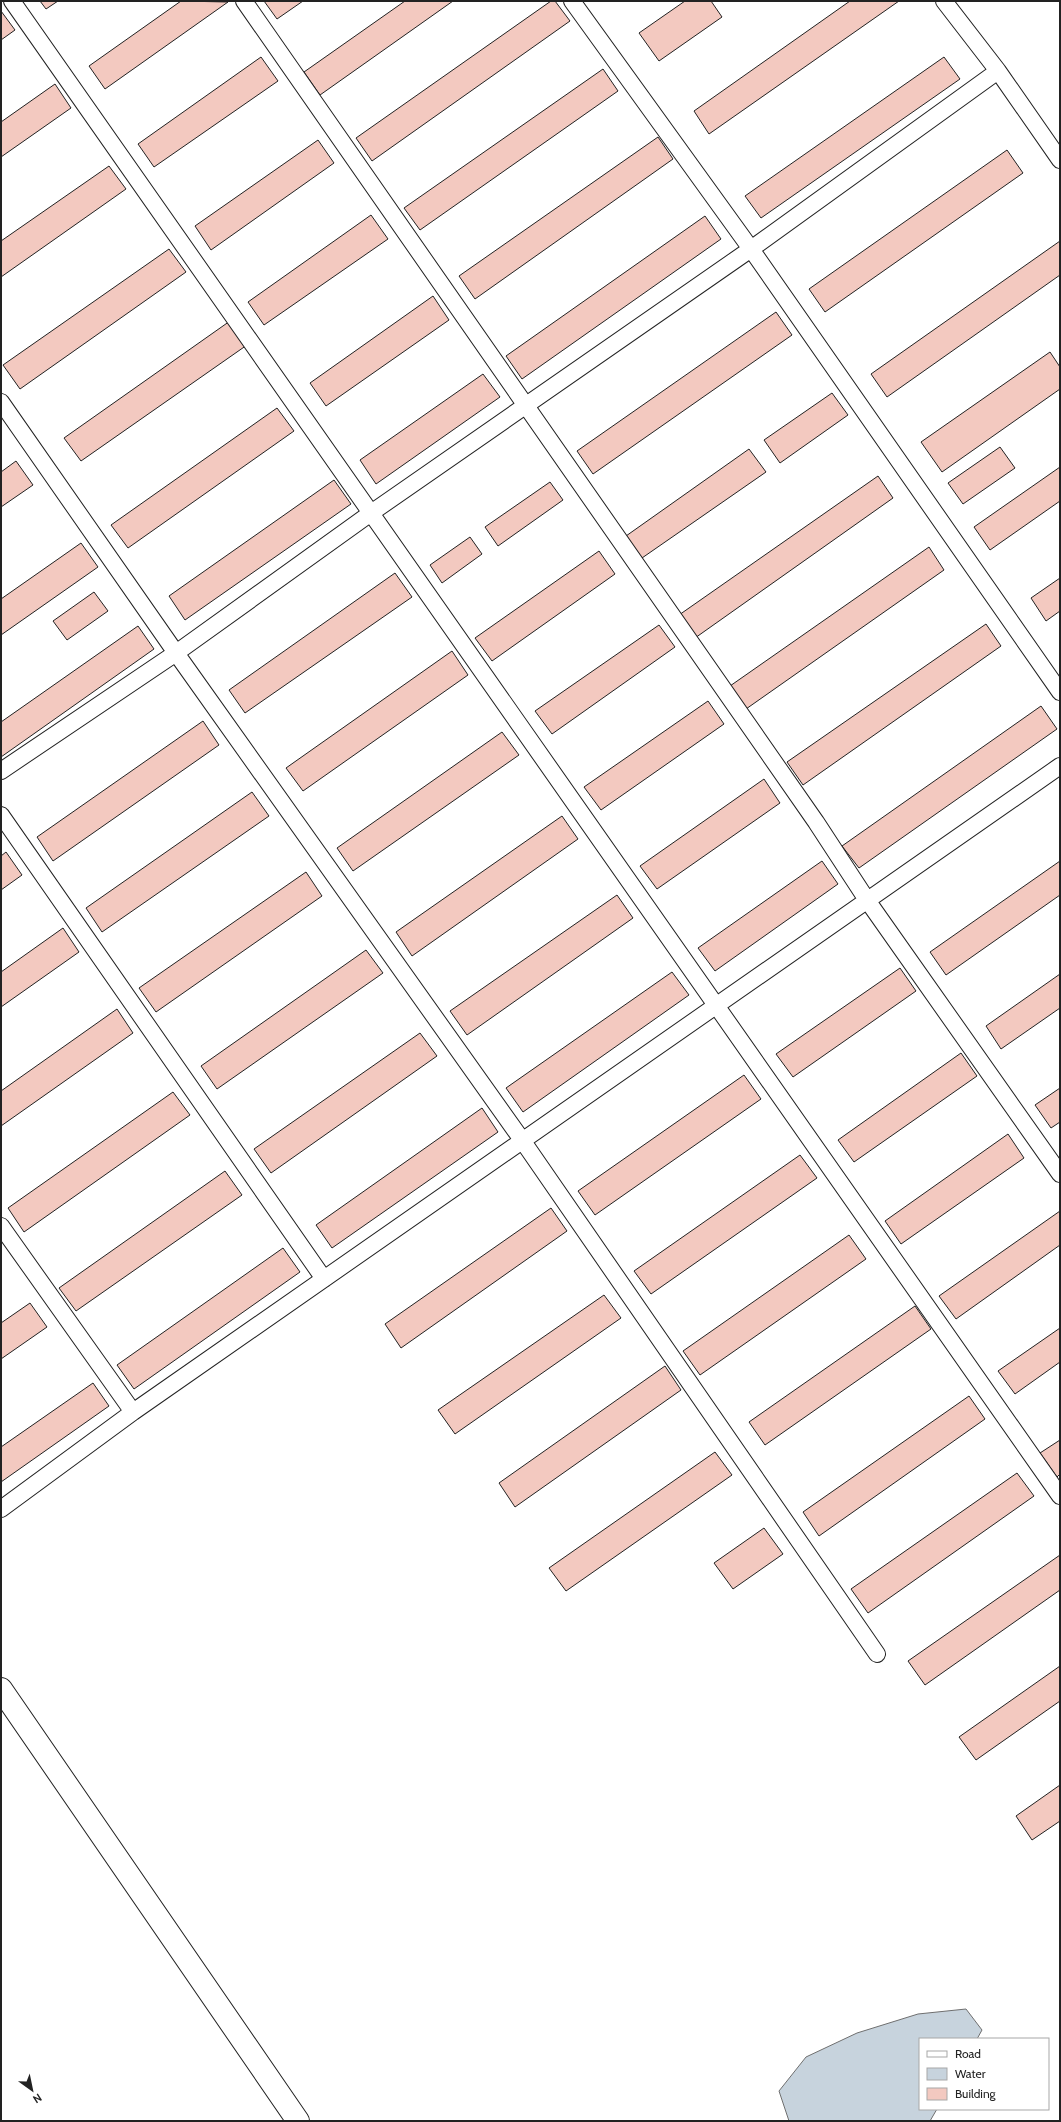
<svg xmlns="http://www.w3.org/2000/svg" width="1061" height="2122" font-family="Cabin,sans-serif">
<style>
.water{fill:#c7d3dd;stroke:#6f6f6f}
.building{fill:#f3c9c0;stroke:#222}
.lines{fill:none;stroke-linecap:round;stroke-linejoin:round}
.service-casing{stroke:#222;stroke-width:18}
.minor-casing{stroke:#222;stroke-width:24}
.service{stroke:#fff;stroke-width:16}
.minor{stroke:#fff;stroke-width:22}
</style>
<rect width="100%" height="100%" fill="#fff"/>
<path class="water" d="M966,2009L982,2030L977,2039H920V2109H937L930,2121H789L779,2091L806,2057L857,2033L918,2014Z"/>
<path class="building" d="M40,1H58L46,9Z
M181,1L228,2L105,89L89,66Z
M264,1H303L277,19Z
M405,1H453L320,95L304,72Z
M551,1H555L570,21L372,161L356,138Z
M685,1H711L722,17L659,61L639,33Z
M850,1H899L709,134L694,111Z
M1,11L15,30L1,40Z
M261,57L278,81L154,167L138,144Z
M944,57L960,79L761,218L745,196Z
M603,69L618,91L420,230L404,208Z
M55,84L71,108L1,157V122Z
M658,137L673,159L475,299L459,276Z
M318,140L334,163L211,250L195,226Z
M1007,150L1023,173L825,312L809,289Z
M109,166L126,189L1,277V241Z
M371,215L388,239L264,325L248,302Z
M705,216L721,239L522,379L506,356Z
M1060,241V275L887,397L871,374Z
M169,249L186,272L20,389L3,365Z
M433,296L449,320L326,406L310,383Z
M776,312L792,335L593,474L577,451Z
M230,321L247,345L81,461L64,438Z
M1050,352L1060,367V389L942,472L921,442Z
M483,374L500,397L376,484L360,460Z
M832,393L848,415L780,463L764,440Z
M277,408L294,431L128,548L111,525Z
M1000,447L1015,468L963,504L948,483Z
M749,449L766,472L642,558L626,536Z
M16,461L33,485L1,507V472Z
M1060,467V501L990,550L974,527Z
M878,476L893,498L695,638L679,615Z
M334,480L351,504L185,620L169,596Z
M550,482L563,500L498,546L485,527Z
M470,537L482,554L442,583L430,565Z
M81,543L98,567L1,635V599Z
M929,547L944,570L746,709L730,686Z
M599,551L615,574L492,661L475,638Z
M395,573L412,597L245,713L229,690Z
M1060,578V611L1046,621L1031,598Z
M94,592L108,611L67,640L53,621Z
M986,624L1001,646L803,785L787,762Z
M659,625L675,647L552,734L535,711Z
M138,626L154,649L1,757V722Z
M452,651L468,675L303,791L286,768Z
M708,701L724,724L601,810L584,787Z
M1041,706L1057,729L859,868L842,846Z
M203,721L219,745L53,861L37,837Z
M502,732L519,755L353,871L337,848Z
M764,779L780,803L657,889L640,866Z
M252,792L269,816L102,932L86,908Z
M562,816L578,839L412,956L396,932Z
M6,852L22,875L1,890V856Z
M822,861L838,884L715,971L698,948Z
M1060,861V895L946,975L930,952Z
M306,872L322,896L156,1012L139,988Z
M617,895L633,918L467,1035L450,1011Z
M63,928L79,952L1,1007V972Z
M366,950L383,973L217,1089L201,1066Z
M900,968L916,991L793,1077L776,1054Z
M672,972L689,995L523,1112L506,1088Z
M1060,974V1008L1001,1049L986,1026Z
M117,1009L133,1033L1,1126V1091Z
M420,1033L437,1056L271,1173L254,1149Z
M961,1053L977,1076L854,1162L838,1140Z
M744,1075L761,1099L595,1215L578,1191Z
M1060,1088V1122L1051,1128L1035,1105Z
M173,1092L190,1115L24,1232L8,1208Z
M482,1108L498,1132L332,1248L316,1225Z
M1008,1134L1024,1158L901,1244L885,1221Z
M800,1155L817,1178L651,1294L634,1271Z
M225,1171L242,1195L76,1311L59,1288Z
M551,1208L567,1231L401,1348L385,1324Z
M1060,1211V1245L956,1319L939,1296Z
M849,1235L866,1259L700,1375L683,1351Z
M283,1248L300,1272L134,1389L117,1365Z
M604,1295L621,1318L455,1434L438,1410Z
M30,1303L47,1327L1,1359V1323Z
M915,1306L931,1329L765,1445L749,1422Z
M1060,1328V1362L1015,1394L998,1371Z
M665,1366L681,1390L515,1507L499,1483Z
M93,1383L109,1406L1,1482V1447Z
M969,1396L985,1419L819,1536L803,1512Z
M1060,1440V1474L1057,1477L1040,1453Z
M715,1452L732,1475L566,1591L549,1568Z
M1017,1473L1034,1496L868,1613L851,1589Z
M764,1528L783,1554L733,1589L714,1563Z
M1060,1555V1590L925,1685L908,1661Z
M1060,1666V1701L976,1760L959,1737Z
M1060,1785V1821L1032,1840L1016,1816Z"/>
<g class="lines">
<g class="service-casing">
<path id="service" d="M12,1L1060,1496
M244,1L816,822L867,900L1060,1174
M572,1L751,249L1060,692
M944,1L998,71L1060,160
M1,402L176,653L522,1140L877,1654
M1,771L176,653L371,513L751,249L998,71
M1,815L324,1279
M1,1226L133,1412
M1,1509L133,1412L1060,766"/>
</g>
<g class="minor-casing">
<path id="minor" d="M1,1689L298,2121"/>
</g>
<use href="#service" class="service"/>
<use href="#minor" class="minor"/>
</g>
<rect width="1061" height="2122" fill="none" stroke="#222222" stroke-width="4"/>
<rect x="919" y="2038" width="130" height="72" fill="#ffffff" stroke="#a7a7a7"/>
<rect x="927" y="2051" width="20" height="6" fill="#ffffff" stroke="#a7a7a7"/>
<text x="955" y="2058" font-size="12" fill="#222222">Road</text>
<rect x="927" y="2068" width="20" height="12" fill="#c7d3dd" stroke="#a7a7a7"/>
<text x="955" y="2078" font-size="12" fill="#222222">Water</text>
<rect x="927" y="2088" width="20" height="12" fill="#f3c9c0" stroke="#a7a7a7"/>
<text x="955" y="2098" font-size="12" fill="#222222">Building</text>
<g transform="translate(32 2090) rotate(147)" stroke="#ffffff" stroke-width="3" paint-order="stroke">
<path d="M0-3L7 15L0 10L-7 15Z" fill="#222222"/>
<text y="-6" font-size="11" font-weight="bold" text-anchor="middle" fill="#222222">N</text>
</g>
</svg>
